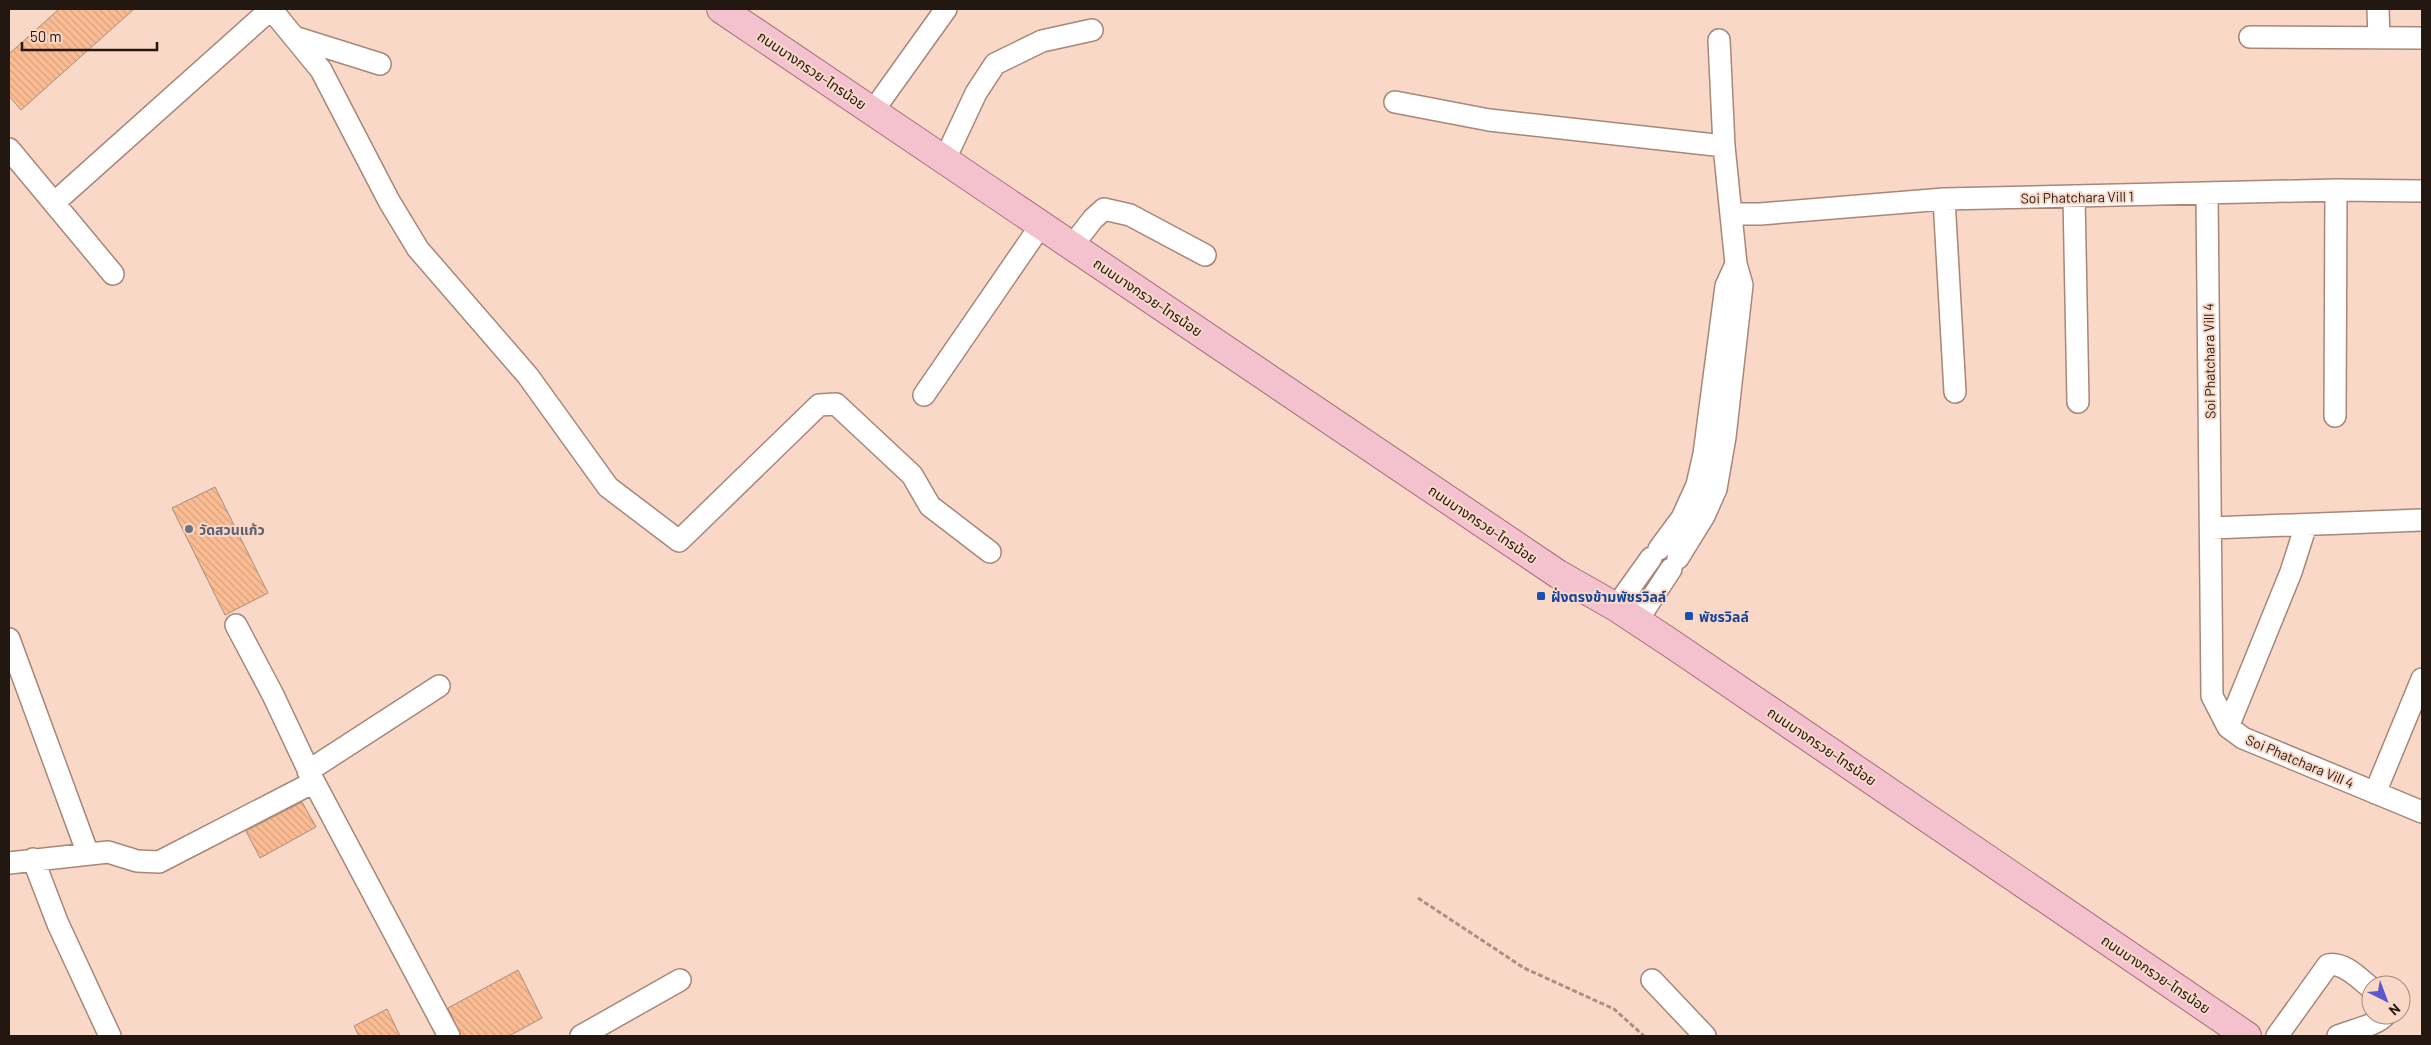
<svg xmlns="http://www.w3.org/2000/svg" width="2431" height="1045" font-family="Barlow,'Noto Sans Thai',sans-serif">
<style>
.building{fill:url(#building-back-hatch);stroke:#a98d7a}
.lines{fill:none;stroke-linecap:round;stroke-linejoin:round}
.minor-casing{stroke:#a68778;stroke-width:24}
.major-casing{stroke:#a56c76;stroke-width:30}
.path{stroke:#a99083;stroke-width:3;stroke-dasharray:5 2.5;stroke-linecap:butt}
.minor{stroke:#fff;stroke-width:21}
.major{stroke:#f4c2ce;stroke-width:28}
.worship-dot{fill:#6b7280;stroke:#fad8c7;stroke-width:2}
.transit-dot{fill:#1a4fb4;stroke:#fad8c7;stroke-width:2}
.labels{text-anchor:middle;dominant-baseline:central;stroke-width:4;stroke-linejoin:round;paint-order:stroke}
.street-label{font-size:14px;fill:#221711;stroke:#fad8c7}
.worship-label{font-size:14px;font-weight:bold;fill:#5b616d;stroke:#fad8c7;text-anchor:start}
.transit-label{font-size:14px;font-weight:bold;fill:#164399;stroke:#fad8c7;text-anchor:start}
</style>
<defs>
<pattern id="building-back-hatch" width="6" height="6" patternUnits="userSpaceOnUse" patternTransform="scale(1.25)"><rect width="6" height="6" fill="#fbbc93"/><path d="M-1 5l2 2M0 0l6 6M5-1l2 2" fill="none" stroke="#d7a17e"/></pattern>
</defs>
<rect width="100%" height="100%" fill="#fad8c7"/>
<path class="building" d="M59,9H134L21,110L9,96V54Z
M215,487L268,593L225,615L172,508Z
M302,802L316,827L260,858L246,831Z
M518,970L542,1018L509,1036H461L448,1008Z
M387,1009L400,1036H359L354,1026Z"/>
<g class="lines">
<g class="minor-casing">
<path id="minor" d="M271,9L321,70L389,201L418,249L528,376L608,487L679,541L819,405L836,404L912,475L930,506L990,552
M2378,9L2379,38
M294,37L380,64
M2250,37L2422,38
M1395,102L1489,120L1724,146
M873,111L946,9
M9,149L113,274
M945,159L976,93L995,64L1042,41L1092,30
M2207,194L2212,696L2228,727L2243,738L2422,812
M2074,196L2078,402
M1944,199L1955,392
M54,203L271,9
M1732,214H1760L1944,199L2336,190L2422,191
M1072,246L1093,219L1104,209L1130,215L1205,255
M924,395L1041,225
M2335,416L2336,190
M2211,528L2422,520
M1659,549L1682,518L1697,485L1704,454L1726,286L1736,264
M1678,558L1704,516L1716,489L1725,437L1742,285L1736,264L1724,146L1719,40
M1616,607L1651,558
M1637,621L1671,569
M236,625L273,695L314,782L449,1036
M9,639L88,854
M2228,727L2291,572L2306,525
M308,771L439,686
M2375,793L2422,679
M33,859L58,924L110,1036
M9,863L108,852L137,861L159,862L314,782
M1652,980L1705,1036
M581,1036L680,980
M2277,1036L2328,965C2343,961 2360,979 2371,988
M2338,1036C2350,1031 2380,1024 2385,1015"/>
</g>
<g class="major-casing">
<path id="major" d="M721,9L1558,574L1616,607L1672,644L2247,1036"/>
</g>
<path class="path" d="M1418,898L1524,968L1614,1009L1644,1036"/>
<use href="#minor" class="minor"/>
<use href="#major" class="major"/>
</g>
<circle class="worship-dot" cx="189" cy="529" r="5"/>
<g class="transit-dot">
<rect x="1536" y="591" width="10" height="10" rx="2.5"/>
<rect x="1684" y="611" width="10" height="10" rx="2.5"/>
</g>
<g class="labels">
<g class="street-label">
<text transform="translate(812 70) rotate(34)">ถนนบางกรวย-ไทรน้อย</text>
<text transform="translate(2077 197) rotate(-1)">Soi Phatchara Vill 1</text>
<text transform="translate(1148 297) rotate(34)">ถนนบางกรวย-ไทรน้อย</text>
<text transform="translate(2209 361) rotate(-91)">Soi Phatchara Vill 4</text>
<text transform="translate(1483 524) rotate(34)">ถนนบางกรวย-ไทรน้อย</text>
<text transform="translate(1822 746) rotate(34)">ถนนบางกรวย-ไทรน้อย</text>
<text transform="translate(2300 761) rotate(23)">Soi Phatchara Vill 4</text>
<text transform="translate(2156 974) rotate(34)">ถนนบางกรวย-ไทรน้อย</text>
</g>
<g class="worship-label">
<text x="199" y="529">วัดสวนแก้ว</text>
</g>
<g class="transit-label">
<text x="1551" y="596">ฝั่งตรงข้ามพัชรวิลล์</text>
<text x="1699" y="616">พัชรวิลล์</text>
</g>
</g>
<rect width="2431" height="1045" fill="none" stroke="#221711" stroke-width="20"/>
<g transform="translate(2386 1000) rotate(138)"><circle r="24" fill="#fad8c7" stroke="#a48b7e"/>
<path d="M0-4L9 19L0 12L-9 19Z" fill="#5b57cf"/>
<text y="-8" font-size="14" font-weight="bold" text-anchor="middle" fill="#221711">N</text>
</g>
<path d="M22 42v8h135v-8" fill="none" stroke="#221711" stroke-width="2.5"/>
<text x="30" y="42" font-size="15" fill="#221711" stroke="#fad8c7" stroke-width="4" paint-order="stroke">50 m</text>
</svg>
